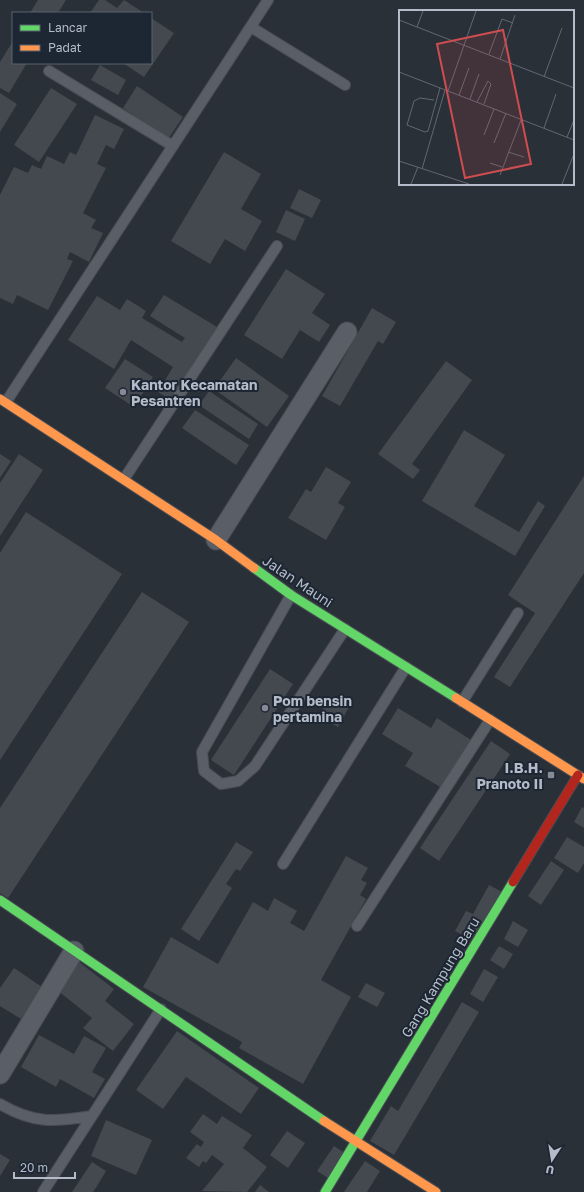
<svg xmlns="http://www.w3.org/2000/svg" width="584" height="1192" font-family="'Golos Text',sans-serif">
<style>
.building{fill:#444950}
.lines{fill:none;stroke-linecap:round;stroke-linejoin:round}
.lane-casing{stroke:#484c53;stroke-width:12}
.street-casing{stroke:#484c53;stroke-width:21}
.fast-casing{stroke:#484c53;stroke-width:11}
.slow-casing{stroke:#484c53;stroke-width:11}
.jam-casing{stroke:#484c53;stroke-width:11}
.lane{stroke:#5a5e66;stroke-width:10}
.street{stroke:#5a5e66;stroke-width:19}
.fast{stroke:#63d668;stroke-width:9}
.slow{stroke:#ff974d;stroke-width:9}
.jam{stroke:#b3261e;stroke-width:9}
.poi-dot{fill:#848b96;stroke:#1d2633;stroke-width:1.5}
.labels{text-anchor:middle;dominant-baseline:central;stroke-width:4;stroke-linejoin:round;paint-order:stroke}
.poi-label{font-size:14px;font-weight:bold;fill:#b4bcc9;stroke:#1d2633;text-anchor:start}
.street-label{font-size:14px;fill:#b4bcc9;stroke:#1d2633}
.inset-road{fill:none;stroke:#616872;stroke-width:1}
.view{fill:#ce4d50;fill-opacity:0.15;stroke:#ce4d50;stroke-width:2}
.inset-edge{fill:none;stroke:#b4bcc9;stroke-width:2}
</style>
<rect width="100%" height="100%" fill="#2a3038"/>
<path class="building" d="M38,0H66L58,13H30Z
M99,0H105L117,8L124,0L144,13H90Z
M151,18L174,33L144,77L123,63H151Z
M13,41V63H27L9,93L0,88V62Z
M100,65L126,80L118,95L91,80Z
M137,86L183,117L168,139L123,108Z
M51,88L77,104L39,162L14,145Z
M0,93L17,104L0,132Z
M95,115L124,129L114,149L106,145L97,164L106,168L83,213L96,220L91,228L103,233L89,262L70,252L67,259L73,261L48,310L17,295L13,304L0,298V195L14,167L28,173L32,165L41,169L47,156L64,164L70,152L76,155Z
M224,152L261,174L241,209L262,221L245,251L225,239L210,264L171,241Z
M299,189L321,200L312,218L290,208Z
M286,210L305,219L295,241L276,232Z
M286,269L325,294L312,313L330,325L319,342L300,330L282,359L244,335Z
M164,295L217,327L171,400L158,392L173,367L131,340L114,369L68,340L97,296L120,310L127,299L146,311L142,318L182,342L185,338L150,316Z
M372,308L396,322L383,344L378,341L340,406L322,396Z
M236,358L289,396L267,427L214,389Z
M125,359L153,377L134,407L105,388Z
M446,361L472,380L412,464L420,470L413,479L378,454Z
M209,391L258,424L249,439L199,405Z
M195,410L249,445L236,465L182,428Z
M464,430L505,455L474,506L519,532L538,501L545,506L515,556L422,501Z
M0,454L11,461L0,478Z
M19,454L43,470L0,536V483Z
M326,467L351,482L338,503L345,507L326,540L288,518L306,489L311,492Z
M584,476V573L510,687L494,677L535,613L508,595Z
M26,512L122,574L0,760V553Z
M142,592L189,622L8,898L0,893V808Z
M270,669L293,684L234,775L211,760Z
M330,696L349,707L338,727L319,716Z
M398,708L431,728L437,718L471,740L442,788L405,766L413,753L382,734Z
M491,741L510,754L439,861L420,848Z
M582,807L584,808V828L574,822Z
M567,837L584,847V863L578,873L554,858Z
M236,842L253,852L240,871L236,869L226,884L232,888L199,941L181,929Z
M346,856L368,868L361,880L367,883L360,895L366,899L321,980L351,997L303,1084L239,1048L242,1042L143,987L171,937L218,964L253,902L268,911L274,898L297,911L290,923L304,931Z
M551,861L564,870L541,905L528,896Z
M489,885L504,893L476,942L455,931L466,911L473,914Z
M513,921L528,930L518,947L504,939Z
M499,946L513,954L504,969L490,960Z
M79,962L114,989L105,1001L134,1024L113,1051L83,1028L92,1018L57,990Z
M14,968L42,987L21,1019L0,1006V988Z
M484,969L498,977L483,1002L470,994Z
M366,983L385,993L377,1007L358,997Z
M462,1002L479,1012L394,1155L370,1141L391,1106L398,1111Z
M177,1031L259,1088L241,1114L186,1077L163,1109L136,1090Z
M39,1035L74,1054L84,1036L106,1048L92,1072L105,1079L94,1098L60,1079L56,1087L21,1067Z
M203,1114L217,1124L222,1116L252,1135L243,1148L267,1167L247,1192L202,1191L224,1164L212,1155L206,1163L203,1161L199,1167L186,1158L197,1144L201,1147L204,1142L190,1132Z
M106,1120L152,1140L136,1175L91,1156Z
M287,1131L305,1143L288,1168L270,1155Z
M334,1146L348,1155L331,1180L317,1171Z
M0,1154L10,1160L0,1176Z
M365,1161L380,1171L367,1192H344Z
M92,1162L106,1171L97,1186L93,1192H72Z
M260,1185L269,1192H255Z"/>
<g class="lines">
<g class="lane-casing">
<path id="lane" d="M251,27L345,85
M49,71L173,146
M6,402L268,0
M124,479L277,246
M291,595L202,752L204,771L221,784L238,781L255,766L345,629
M462,702L518,613
M283,864L406,667
M357,926L490,720
M0,1104C34,1124 54,1122 92,1116
M43,1192L161,1009"/>
</g>
<g class="street-casing">
<path id="street" d="M216,540L347,332
M0,1074L74,951"/>
</g>
<g class="fast-casing">
<path id="fast" d="M254,568L291,595L456,698
M0,900L324,1121
M325,1192L513,882"/>
</g>
<g class="slow-casing">
<path id="slow" d="M0,399L216,540L254,568
M456,698L584,779
M324,1121L436,1192"/>
</g>
<g class="jam-casing">
<path id="jam" d="M513,882L578,775"/>
</g>
<use href="#lane" class="lane"/>
<use href="#street" class="street"/>
<use href="#fast" class="fast"/>
<use href="#slow" class="slow"/>
<use href="#jam" class="jam"/>
</g>
<g class="poi-dot">
<circle cx="123" cy="392" r="4"/>
<circle cx="265" cy="708" r="4"/>
<rect x="547" y="771" width="8" height="8" rx="2"/>
</g>
<g class="labels">
<g class="poi-label">
<text x="131" y="384">Kantor Kecamatan<tspan x="131" dy="16">Pesantren</tspan></text>
<text x="273" y="700">Pom bensin<tspan x="273" dy="16">pertamina</tspan></text>
<text x="543" y="767" text-anchor="end">I.B.H.<tspan x="543" dy="16">Pranoto II</tspan></text>
</g>
<g class="street-label">
<text transform="translate(298 581) rotate(34)">Jalan Mauni</text>
<text transform="translate(440 977) rotate(-59)">Gang Kampung Baru</text>
</g>
</g>
<g transform="translate(399 10)">
<rect width="175" height="175" fill="#2a3038"/>
<path class="inset-road" d="M0,10L175,78M18,17L24,1M90,44L103,9L114,13M101,49L116,5M0,62L175,130M145,67L163,18M49,81L77,1M60,85L70,58M71,89L80,64M35,90L21,88L15,91L8,115L26,122L29,121L41,78M78,92L89,71L92,74L85,94M145,118L157,84M85,125L95,99M168,127L175,110M95,133L107,103M109,142L125,147M0,151L70,174M91,153L103,157M23,159L46,80M101,165L122,110M12,174L19,157M163,174L175,144"/>
<path class="view" d="M104,20L132,154L66,168L38,34Z"/>
<rect width="175" height="175" class="inset-edge"/>
</g>
<rect x="12" y="12" width="140" height="52" fill="#1d2633" stroke="#59626f"/>
<rect x="20" y="25" width="20" height="6" fill="#63d668" stroke="#59626f"/>
<text x="48" y="32" font-size="12" fill="#b4bcc9">Lancar</text>
<rect x="20" y="45" width="20" height="6" fill="#ff974d" stroke="#59626f"/>
<text x="48" y="52" font-size="12" fill="#b4bcc9">Padat</text>
<g transform="translate(552 1160) rotate(192)" stroke="#1d2633" stroke-width="3" paint-order="stroke">
<path d="M0-3L7 15L0 10L-7 15Z" fill="#b4bcc9"/>
<text y="-6" font-size="11" font-weight="bold" text-anchor="middle" fill="#b4bcc9">U</text>
</g>
<path d="M14 1172v6h61v-6" fill="none" stroke="#b4bcc9" stroke-width="2"/>
<text x="20" y="1172" font-size="12" fill="#b4bcc9" stroke="#1d2633" stroke-width="3" paint-order="stroke">20 m</text>
</svg>
